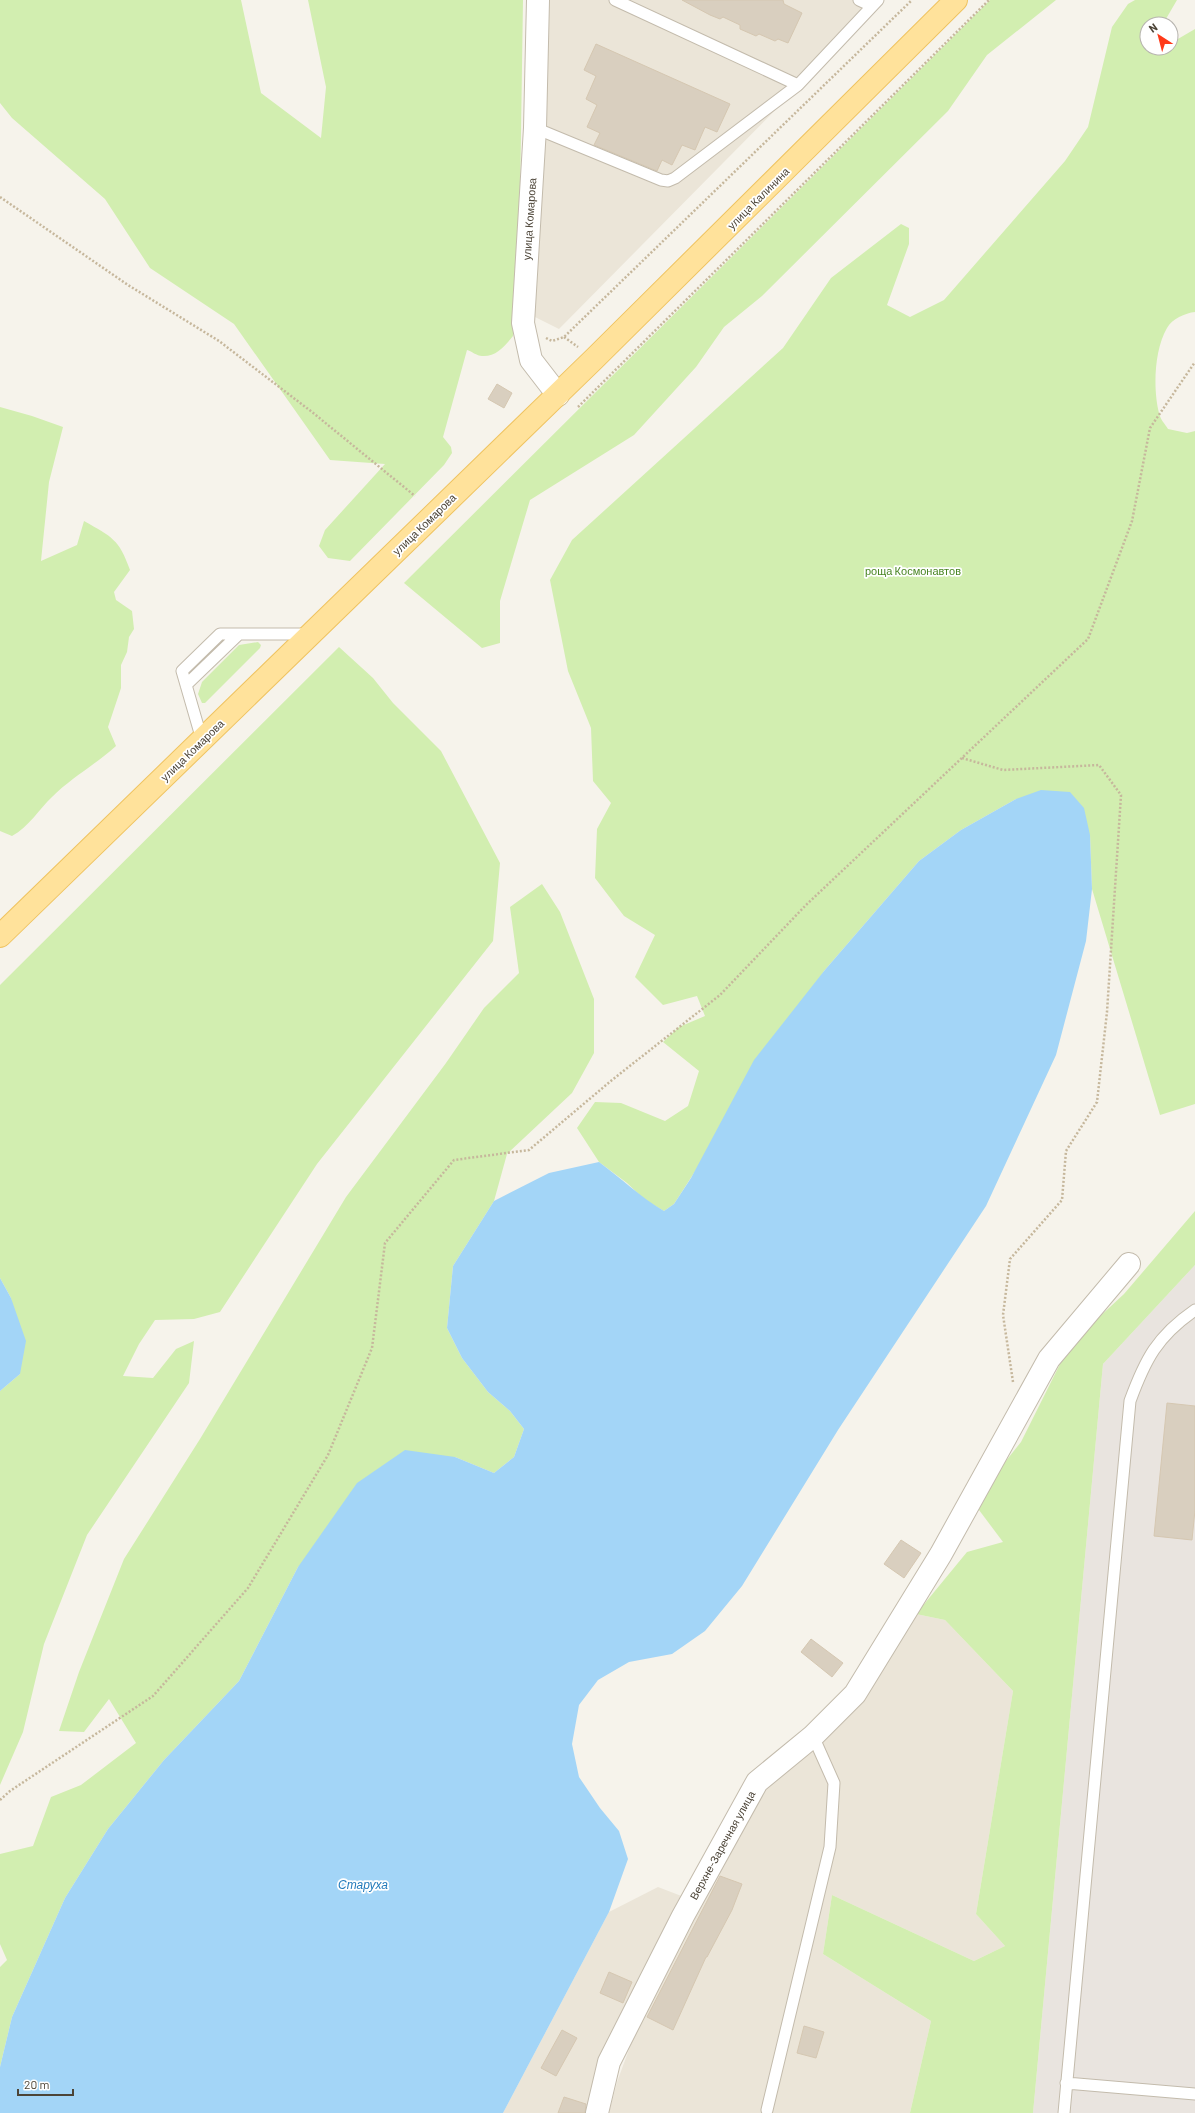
<svg xmlns="http://www.w3.org/2000/svg" width="1195" height="2113" font-family="Barlow,sans-serif">
<style>
.residential{fill:#ebe5d8}
.industrial{fill:#e9e4df}
.green{fill:#d2eeb0}
.water{fill:#a3d5f7}
.building{fill:#d9cfbf;stroke:#d5c7b1}
.lines{fill:none;stroke-linecap:round;stroke-linejoin:round}
.service-casing{stroke:#c3bbac;stroke-width:13}
.minor-casing{stroke:#c3bbac;stroke-width:24}
.primary-casing{stroke:#efc360;stroke-width:24}
.path{stroke:#c6b79c;stroke-width:2.5;stroke-dasharray:2 2;stroke-linecap:butt}
.service{stroke:#fff;stroke-width:11}
.minor{stroke:#fff;stroke-width:22}
.primary{stroke:#ffe29b;stroke-width:22}
.labels{text-anchor:middle;dominant-baseline:central;stroke-width:3.5;stroke-linejoin:round;paint-order:stroke}
.street-label{font-size:11px;fill:#4c4437;stroke:#fff}
.park-label{font-size:11px;fill:#498523;stroke:#fff}
.water-label{font-size:12px;font-style:italic;fill:#237bbb;stroke:#fff}
</style>
<rect width="100%" height="100%" fill="#f6f3eb"/>
<path class="residential" d="M538,0H884L559,329L529,314Z
M916,1614L945,1620L1013,1691L976,1914L1005,1946L974,1961L832,1895L823,1954L931,2021L910,2113H609L617,2082L637,2028L761,1787L855,1710Z
M658,1887L684,1897L591,2113H503L609,1912Z"/>
<path class="industrial" d="M1195,1265V2113H1033L1103,1364Z"/>
<path class="green" d="M0,0H241L261,93L321,138L326,87L308,0H523L520,199L513,336C505,346 496,357 482,356C477,356 471,351 467,350L443,437L451,447L452,453L444,465L350,561L328,558L319,546L325,530L385,464L330,460L234,324L150,268L105,199L12,118L0,103Z
M990,0H1056L987,55L948,111L762,296L724,327L696,367L634,435L530,500L500,601V643L482,648L404,583Z
M1135,0H1177L1163,24H1147V48H1171V43L1195,29V312C1185,313 1172,319 1167,328C1154,350 1153,390 1159,413C1160,419 1165,424 1168,429L1187,433L1195,431V1104L1160,1115L1092,889L1090,835L1016,799L961,830L919,861L824,971L674,1204L664,1211L645,1200L627,1183L599,1162L577,1128L595,1102L621,1103L665,1121L688,1106L699,1071L663,1042L679,1027L705,1016L697,996L663,1005L635,977L655,935L624,916L595,878L597,829L611,803L593,781L591,728L568,671L550,580L572,540L783,348L831,278L901,224L909,228V244L887,305L910,317L944,300L1065,161L1088,127L1112,27L1128,4Z
M0,407L32,416L63,427L49,482L41,561L77,545L84,521C112,537 119,539 130,570L114,592L116,600L132,611L134,629L129,637L127,652L121,665V688L108,727L116,746C96,764 71,778 52,797C39,809 29,827 12,836L0,831Z
M258,642L261,645L260,648L205,703H202L198,694L202,682L239,645Z
M339,647L373,678L393,703L441,751L500,863L493,941L317,1164L220,1312L194,1319L155,1320L139,1344L123,1376L153,1378L176,1349L194,1341L189,1383L87,1535L44,1644L23,1732L0,1785V1391L20,1374L11,1298L0,1278V985Z
M542,884L560,912L594,999V1053L572,1093L507,1154L494,1201L453,1266L447,1328L462,1358L488,1392L510,1411L524,1429L514,1457L494,1473L455,1457L298,1567L239,1681L164,1760L108,1829L65,1898L12,2017L0,2067V1967L7,1960L0,1944V1854L33,1846L51,1797L81,1785L136,1743L109,1699L84,1732L59,1731L79,1672L124,1559L200,1439L346,1197L446,1063L484,1008L519,973L510,907Z
M1195,1211V1265L1103,1364L1033,2113H910L931,2021L823,1954L832,1895L974,1961L1005,1946L976,1914L1013,1691L945,1620L916,1614L967,1552L1003,1542L973,1502L1021,1442L1074,1336L1096,1320L1124,1294Z"/>
<path class="water" d="M1041,790L1070,792L1084,808L1090,835L1092,889L1086,941L1056,1055L986,1206L838,1430L742,1586L705,1631L672,1654L629,1662L598,1680L579,1705L572,1744L579,1777L600,1808L619,1831L628,1859L609,1912L503,2113H0V2067L12,2017L65,1898L108,1829L164,1760L239,1681L298,1567L357,1483L405,1450L455,1457L494,1473L514,1457L524,1429L510,1411L488,1392L462,1358L447,1328L453,1266L494,1201L549,1173L599,1162C621,1178 640,1197 664,1211L674,1204L691,1178L754,1060L824,971L919,861L961,830L1016,799Z
M0,1278L11,1298L26,1341L20,1374L0,1391Z"/>
<path class="building" d="M682,0H783L784,4L802,13L788,43L778,39L775,41L759,34L756,36L740,29V25L723,17L720,19L710,15Z
M596,44L730,104L717,132L705,127L695,150L682,145L672,165L662,160L657,171L594,145L600,133L587,127L597,105L586,99L596,76L584,70Z
M497,384L512,393L504,408L488,399Z
M1167,1403L1195,1406V1510L1192,1540L1154,1536Z
M901,1540L921,1553L904,1578L884,1564Z
M811,1639L843,1663L832,1677L801,1652Z
M720,1876L742,1884L732,1910L707,1957H706L673,2030L647,2017Z
M609,1972L632,1982L623,2003L600,1993Z
M804,2026L824,2032L816,2058L797,2053Z
M562,2030L577,2038L556,2076L541,2068Z
M564,2097L586,2104L585,2113H558Z"/>
<g class="lines">
<g class="service-casing">
<path id="service" d="M615,0L798,85
M859,0L872,6
M535,128L661,180L668,181L675,178L798,85L878,0
M186,685L239,634
M202,740L182,671L220,634H308
M1066,2083L1195,2094
M767,2110L830,1847L834,1783L813,1736
M1064,2113L1130,1401C1145,1360 1157,1336 1195,1310"/>
</g>
<g class="minor-casing">
<path id="minor" d="M538,0L535,128L523,323L531,360L558,395
M597,2113L609,2062L683,1916L757,1782L813,1736L855,1694L941,1554L1049,1359L1129,1264"/>
</g>
<g class="primary-casing">
<path id="primary" d="M0,936L594,359L956,0"/>
</g>
<path class="path" d="M0,197L128,285L219,341L312,412L415,496
M564,337L578,347
M546,338L552,341L564,337L912,0
M578,407L989,0
M962,758L1003,770L1099,765L1121,795L1107,1012L1097,1102L1066,1151L1062,1200L1010,1259L1003,1315L1013,1382
M0,1800L10,1791L153,1696L248,1588L328,1455L372,1348L385,1243L454,1160L529,1150L612,1080L720,995L806,905L1088,639L1132,521L1150,428L1195,362"/>
<use href="#service" class="service"/>
<use href="#minor" class="minor"/>
<use href="#primary" class="primary"/>
</g>
<g class="labels">
<g class="street-label">
<text transform="translate(758 198) rotate(-45)">улица Калинина</text>
<text transform="translate(529 219) rotate(-86)">улица Комарова</text>
<text transform="translate(424 524) rotate(-44)">улица Комарова</text>
<text transform="translate(192 750) rotate(-44)">улица Комарова</text>
<text transform="translate(722 1845) rotate(-61)">Верхне-Заречная улица</text>
</g>
<g class="park-label">
<text x="913" y="570">роща Космонавтов</text>
</g>
<g class="water-label">
<text x="363" y="1884">Старуха</text>
</g>
</g>
<g transform="translate(1159 36) rotate(324)"><circle r="19" fill="#ffffff" stroke="#b7b4af"/>
<path d="M0-3L7 15L0 10L-7 15Z" fill="#ff3a19"/>
<text y="-6" font-size="11" font-weight="bold" text-anchor="middle" fill="#4c4437">N</text>
</g>
<path d="M18 2089v6h55v-6" fill="none" stroke="#4c4437" stroke-width="2"/>
<text x="24" y="2089" font-size="12" fill="#4c4437" stroke="#ffffff" stroke-width="3" paint-order="stroke">20 m</text>
</svg>
